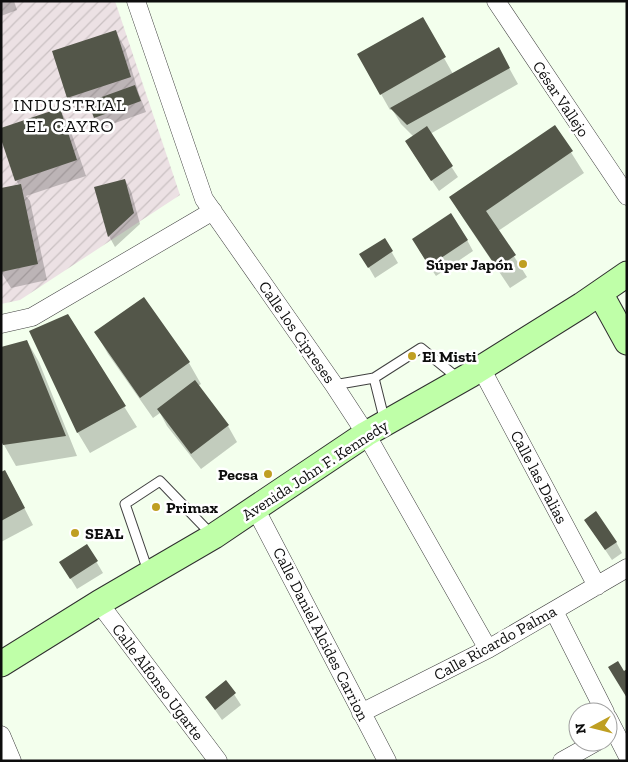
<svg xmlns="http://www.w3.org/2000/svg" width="628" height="762" font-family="'Zilla Slab',serif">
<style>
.industrial{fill:url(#industrial-furrows)}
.shadow{fill:#0003}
.building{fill:#535649}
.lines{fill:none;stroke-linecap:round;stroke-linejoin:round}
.lane-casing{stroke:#404040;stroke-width:11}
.street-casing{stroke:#404040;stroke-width:19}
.secondary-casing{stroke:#2f2f2f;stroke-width:27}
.lane{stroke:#fff;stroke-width:9}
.street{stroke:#fff;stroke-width:18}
.secondary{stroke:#bfffa8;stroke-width:25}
.poi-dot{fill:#bf9f22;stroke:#fff;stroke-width:2}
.labels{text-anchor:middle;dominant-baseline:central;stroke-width:5;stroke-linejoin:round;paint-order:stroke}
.street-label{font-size:16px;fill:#0d0d0d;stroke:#fff}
.poi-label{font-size:16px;font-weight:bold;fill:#0d0d0d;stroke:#fff;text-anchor:start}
.neighbourhood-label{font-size:18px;letter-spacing:1px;fill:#0d0d0d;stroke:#fff}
</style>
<defs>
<pattern id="industrial-furrows" width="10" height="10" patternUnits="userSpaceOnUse" patternTransform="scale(1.25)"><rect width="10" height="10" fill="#ece1e4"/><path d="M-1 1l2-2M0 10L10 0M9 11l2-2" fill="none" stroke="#c9c0c2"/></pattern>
</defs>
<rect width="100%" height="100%" fill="#f3ffed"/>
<path class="industrial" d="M1,1H115L180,195L20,300L1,304Z"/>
<path class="shadow" d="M1,1H14L17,10L1,16Z
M422,19L453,74L498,48L518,84L430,134L458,177L439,191L413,153L414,137L401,124L392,109L390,110L359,55Z
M116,32L125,48L139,94L146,112L101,128L92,109L77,113L68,97Z
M60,110L69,126L86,176L26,196L30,201L47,280L11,288L1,272V190L19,185L16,180Z
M555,127L584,173L498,231L527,277L510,288L463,218L451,198Z
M125,180L131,191L140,224L115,247L109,236L96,188Z
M384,239L398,263L375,278L361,254Z
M467,240L473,251L436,276L419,250Z
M143,299L189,363L201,384L198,386L228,426L237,442L201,469L167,426L160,413L153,418L108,354L96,333Z
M67,316L137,427L90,453L78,433L31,331Z
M27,341L39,362L77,456L16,466L4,445L1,436Z
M1,474L14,488L33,525L1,542Z
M585,520L616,542L622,553L612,560Z
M87,546L103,573L77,589L61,563Z
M226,682L241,705L222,720L206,697Z"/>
<path class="building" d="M423,17L446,57L380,95L357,54Z
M116,30L131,77L67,98L52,51Z
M499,47L510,68L407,125L390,108Z
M135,85L141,101L94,118L88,102Z
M60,108L77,160L15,181L1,139V128Z
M555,125L573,151L486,211L516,255L497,268L449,197Z
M427,126L453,166L431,181L405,141Z
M125,179L134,213L108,237L94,187Z
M21,184L38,264L1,272V188Z
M451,213L468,240L429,266L412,239Z
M385,238L393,251L368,268L359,254Z
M144,297L190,362L140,398L94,332Z
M68,314L126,406L77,433L29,331Z
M27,340L66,436L3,445L1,441V347Z
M195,380L229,425L191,454L157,409Z
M5,470L25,508L1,521V472Z
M596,511L617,542L605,550L584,520Z
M87,544L98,561L70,579L59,562Z
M618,661L624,671L627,669V698L608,667Z
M226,680L236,693L215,710L205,697Z"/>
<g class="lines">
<g class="lane-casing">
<path id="lane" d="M334,385L374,378
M385,422L374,378L421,348L459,379
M148,571L125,504L160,481L213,536"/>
</g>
<g class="street-casing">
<path id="street" d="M136,1L204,199L334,385L366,434L488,649
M496,1L627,196
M1,324L32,317L213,211
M481,368L597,586
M255,508L387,761
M99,603L218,761
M554,611L605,712
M361,713L488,649L627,568
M608,718L627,755
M1,735L12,761
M562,761L596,742"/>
</g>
<g class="secondary-casing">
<path id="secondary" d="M600,293L627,342
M1,664L99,603L214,536L366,434L470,375L582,305L627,274"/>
</g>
<use href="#lane" class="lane"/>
<use href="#street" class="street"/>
<use href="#secondary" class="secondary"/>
</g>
<g class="poi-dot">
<circle cx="523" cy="264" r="5"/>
<circle cx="412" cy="356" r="5"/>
<circle cx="268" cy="474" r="5"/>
<circle cx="156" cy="507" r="5"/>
<circle cx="75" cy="533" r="5"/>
</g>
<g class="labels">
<g class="street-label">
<text transform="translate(561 99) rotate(56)">César Vallejo</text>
<text transform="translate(297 332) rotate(55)">Calle los Cipreses</text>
<text transform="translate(315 470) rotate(-33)">Avenida John F. Kennedy</text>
<text transform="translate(539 477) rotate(62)">Calle las Dalias</text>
<text transform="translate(321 634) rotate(63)">Calle Daniel Alcides Carrion</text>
<text transform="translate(495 643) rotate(-29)">Calle Ricardo Palma</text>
<text transform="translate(158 682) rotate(53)">Calle Alfonso Ugarte</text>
</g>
<g class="poi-label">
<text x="513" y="264" text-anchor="end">Súper Japón</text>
<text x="422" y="356">El Misti</text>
<text x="258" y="474" text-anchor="end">Pecsa</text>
<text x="166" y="507">Primax</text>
<text x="85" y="533">SEAL</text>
</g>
<g class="neighbourhood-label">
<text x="70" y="105">INDUSTRIAL<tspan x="70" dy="21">EL CAYRO</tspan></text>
</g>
</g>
<rect width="628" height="762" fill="none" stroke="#0d0d0d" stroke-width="5"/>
<g transform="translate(593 727) rotate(263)"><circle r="24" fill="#ffffff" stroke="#9e9e9e"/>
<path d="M0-4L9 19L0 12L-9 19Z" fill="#bf9f22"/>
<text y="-8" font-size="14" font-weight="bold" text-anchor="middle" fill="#0d0d0d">N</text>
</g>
</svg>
